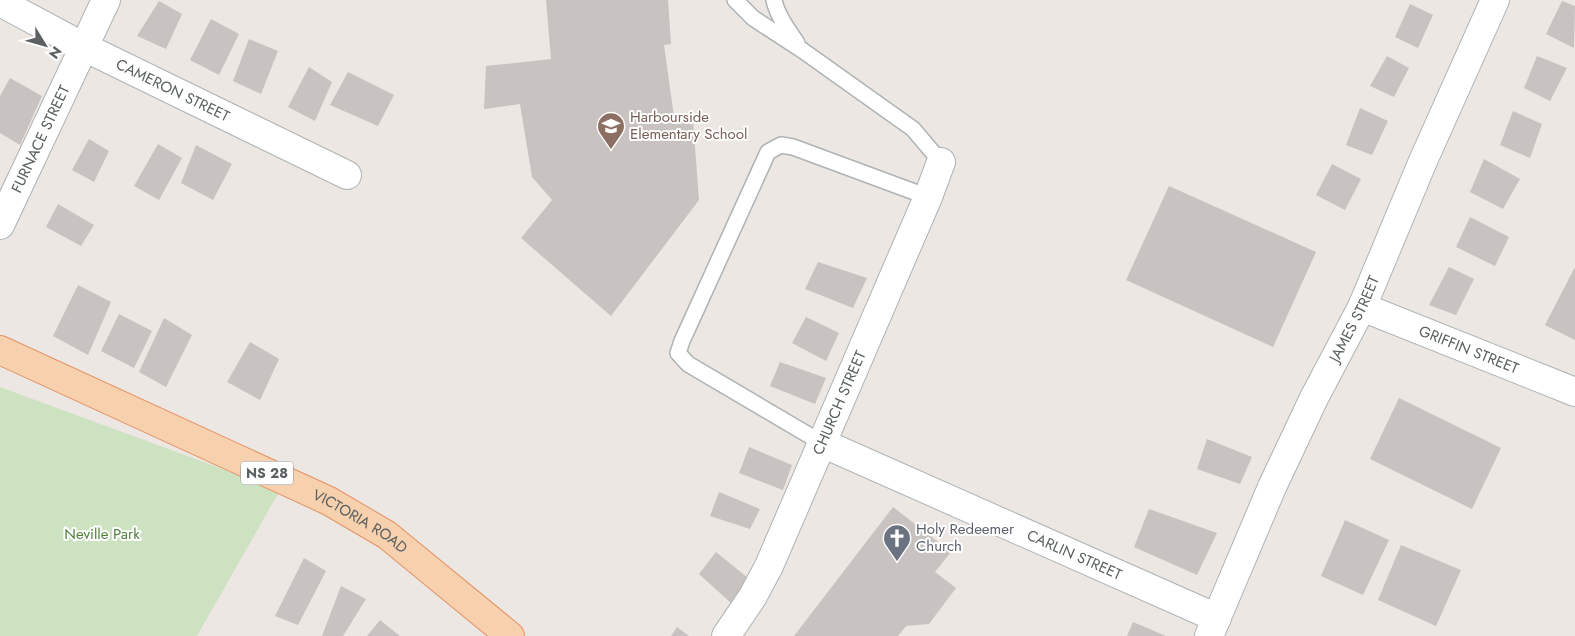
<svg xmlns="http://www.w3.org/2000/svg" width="1575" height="636" font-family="Jost,sans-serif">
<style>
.green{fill:#cde2c1}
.building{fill:#c8c2c0}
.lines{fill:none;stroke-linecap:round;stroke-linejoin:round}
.lane-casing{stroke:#aeb3b4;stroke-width:18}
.street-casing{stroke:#aeb3b4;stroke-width:30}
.primary-casing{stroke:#e49264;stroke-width:30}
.lane{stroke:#fff;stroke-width:15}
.street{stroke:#fff;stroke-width:28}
.primary{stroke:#f7d0ad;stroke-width:28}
.labels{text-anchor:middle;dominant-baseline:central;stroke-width:4;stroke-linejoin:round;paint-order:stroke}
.shield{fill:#fff;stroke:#8c9091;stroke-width:1}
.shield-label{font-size:14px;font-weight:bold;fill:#5b6162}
.street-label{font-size:15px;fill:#5b6162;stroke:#fff}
.education-label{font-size:15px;fill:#785e54;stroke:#fff;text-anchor:start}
.worship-label{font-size:15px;fill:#5b616d;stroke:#fff;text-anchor:start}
.park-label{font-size:15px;fill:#52803c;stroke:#fff}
</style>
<rect width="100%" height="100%" fill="#ece7e3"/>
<path class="green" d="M0,387L280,490L197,636H0Z"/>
<path class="building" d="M546,0H668L671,44L664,45L675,124L693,121L699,200L611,316L521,238L552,200L532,177L520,104L484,109L486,66L551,59Z
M159,1L182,14L166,49L137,36Z
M1562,1L1575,6L1574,48L1546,34Z
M1410,4L1433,15L1418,48L1395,37Z
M211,19L239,34L219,75L190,60Z
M249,39L278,51L261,94L233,81Z
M1387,56L1409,68L1394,97L1370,86Z
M1537,56L1567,68L1550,101L1524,88Z
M309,67L332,82L315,121L288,107Z
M348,72L394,95L378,126L330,105Z
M10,78L42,96L20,145L0,133V96Z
M1360,108L1388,121L1372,155L1346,145Z
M1513,111L1542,124L1530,158L1500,145Z
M89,139L109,151L94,182L72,170Z
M158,144L182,158L159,200L134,186Z
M196,145L232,164L213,200L181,183Z
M1484,159L1520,179L1503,209L1470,192Z
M1332,164L1361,179L1345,210L1316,195Z
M1169,186L1316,252L1273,347L1126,280Z
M58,204L94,225L81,246L46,227Z
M1470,217L1509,237L1495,266L1456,247Z
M818,262L867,278L853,308L805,289Z
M1449,267L1474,279L1456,315L1429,305Z
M1575,267V340L1545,325Z
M78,285L111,302L88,355L53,336Z
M119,314L152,331L134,368L101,351Z
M806,317L839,333L826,361L792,343Z
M164,318L192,335L166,387L139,372Z
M250,342L279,359L260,400L227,382Z
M780,362L826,378L815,404L770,386Z
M1399,398L1501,448L1472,509L1370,459Z
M1207,439L1252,457L1240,484L1197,469Z
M749,447L792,465L783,490L739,473Z
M719,492L760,509L750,529L710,516Z
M893,507L951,552L935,572L956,588L929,624L906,626L898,636H794Z
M1149,509L1217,533L1197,575L1134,547Z
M1345,520L1389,540L1363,595L1321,576Z
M1401,545L1461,570L1436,626L1378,600Z
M716,552L748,578L731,603L699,574Z
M304,558L326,571L298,625L275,616Z
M341,586L366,599L343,636H322Z
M380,620L400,636H367Z
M1133,622L1166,636H1127Z
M677,627L689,636H671Z"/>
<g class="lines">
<g class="lane-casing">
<path id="lane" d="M735,0L753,18L802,50L913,129L941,162
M774,0C777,15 788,30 797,43
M822,443L688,364L678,353L682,341L768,152L781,145L793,147L928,197"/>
</g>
<g class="street-casing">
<g id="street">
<path id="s1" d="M0,2L84,47L347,175"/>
<path id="s2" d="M0,225L106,0"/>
<path id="s3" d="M1362,307L1575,392"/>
<path id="s4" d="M822,443L1217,618"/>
<path id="s5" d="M726,636L753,596L769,566L928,197L941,162"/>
<path id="s6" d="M1209,636L1272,487L1314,398L1362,307L1423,161L1495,0"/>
</g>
</g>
<g class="primary-casing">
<g id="primary">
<path id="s7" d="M0,350L329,501L387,535L510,636"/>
</g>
</g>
<use href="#lane" class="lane"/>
<use href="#street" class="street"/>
<use href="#primary" class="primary"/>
</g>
<defs>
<g id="school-pin" transform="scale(1.4375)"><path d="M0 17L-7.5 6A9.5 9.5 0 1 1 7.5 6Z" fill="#8d6e63" stroke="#fff"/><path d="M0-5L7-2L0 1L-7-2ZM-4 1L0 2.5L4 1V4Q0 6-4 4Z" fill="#fff"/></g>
<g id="church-pin" transform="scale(1.4375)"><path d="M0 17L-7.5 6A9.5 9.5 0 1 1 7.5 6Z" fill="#6b7280" stroke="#fff"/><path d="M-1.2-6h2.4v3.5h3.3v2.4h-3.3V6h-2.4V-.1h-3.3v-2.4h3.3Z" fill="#fff"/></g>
</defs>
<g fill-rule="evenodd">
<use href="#school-pin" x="611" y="126"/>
<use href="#church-pin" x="897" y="538"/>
</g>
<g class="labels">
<rect class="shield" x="241" y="461.5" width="52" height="23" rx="4"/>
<g class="shield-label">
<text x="267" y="473">NS 28</text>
</g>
<g class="street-label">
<text stroke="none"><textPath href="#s1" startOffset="194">CAMERON STREET</textPath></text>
<text stroke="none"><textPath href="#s2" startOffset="95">FURNACE STREET</textPath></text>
<text stroke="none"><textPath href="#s6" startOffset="349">JAMES STREET</textPath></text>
<text stroke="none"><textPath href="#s3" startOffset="115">GRIFFIN STREET</textPath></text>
<text stroke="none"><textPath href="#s5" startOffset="260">CHURCH STREET</textPath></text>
<text stroke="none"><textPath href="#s7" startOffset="399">VICTORIA ROAD</textPath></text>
<text stroke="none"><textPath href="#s4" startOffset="276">CARLIN STREET</textPath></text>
</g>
<g class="education-label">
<text x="630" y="117">Harbourside<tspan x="630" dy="17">Elementary School</tspan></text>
</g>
<g class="worship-label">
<text x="916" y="529">Holy Redeemer<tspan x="916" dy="17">Church</tspan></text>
</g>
<g class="park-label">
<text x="102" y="534">Neville Park</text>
</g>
</g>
<g transform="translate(45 45) rotate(127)" stroke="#ffffff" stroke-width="4" paint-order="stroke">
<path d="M0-4L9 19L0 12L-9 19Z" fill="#5b6162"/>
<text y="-8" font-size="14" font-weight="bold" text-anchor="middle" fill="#5b6162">N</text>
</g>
</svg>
